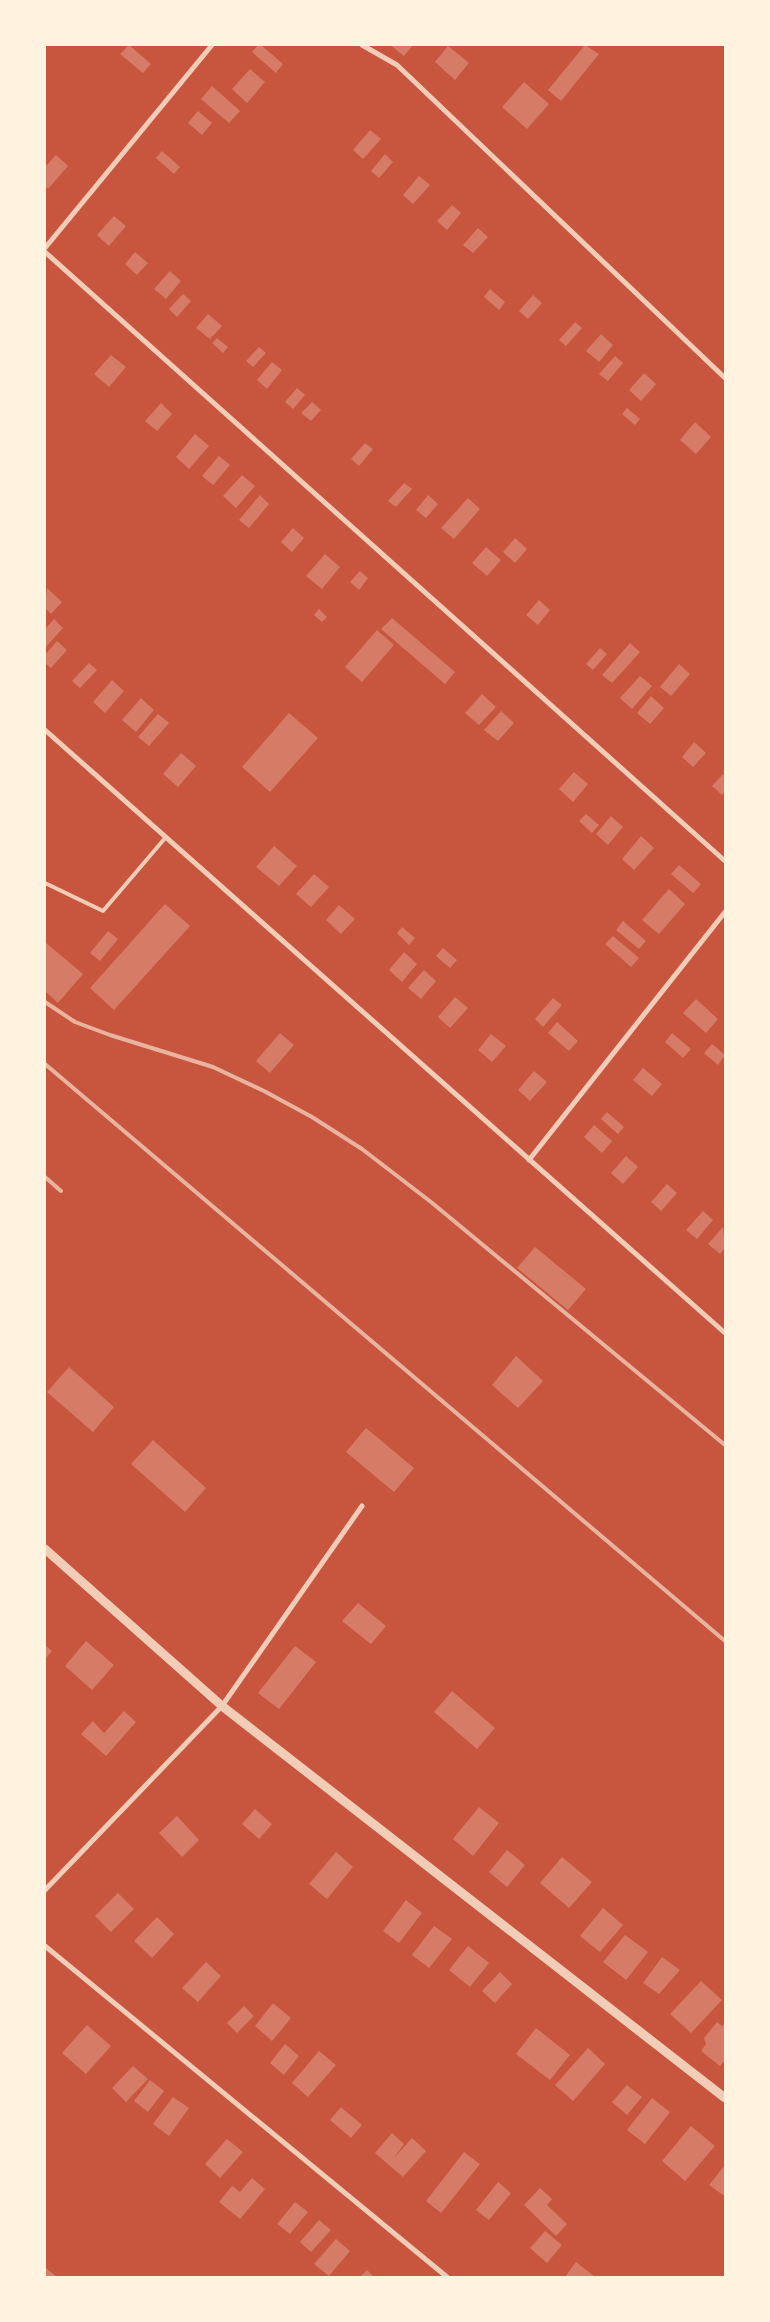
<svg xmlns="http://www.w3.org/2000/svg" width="770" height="2322" font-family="'DejaVu Sans',sans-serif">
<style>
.building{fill:#d67c66}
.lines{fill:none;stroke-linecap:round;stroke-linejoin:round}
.service{stroke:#f1ccb7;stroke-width:4}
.minor{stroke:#f1ccb7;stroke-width:5}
.tertiary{stroke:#f1ccb7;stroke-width:9}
.rail{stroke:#e9b49f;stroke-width:4}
</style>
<rect width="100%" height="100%" fill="#c8553d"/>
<path class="building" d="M129,45L151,64L143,73L120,54Z
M258,45H261L283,64L276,73L252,52Z
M390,45H413L404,56Z
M585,45L599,54L561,101L548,90Z
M448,46L469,63L455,80L435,62Z
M250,69L265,82L247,103L232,89Z
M524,82L549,104L527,129L502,107Z
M212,86L240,111L229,123L201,99Z
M198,111L212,123L202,135L188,123Z
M370,130L381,139L363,159L353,150Z
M162,151L180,167L174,174L156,158Z
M385,154L393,162L379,178L371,171Z
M56,155L68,166L48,189L45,186V167Z
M419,176L430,185L413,204L403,195Z
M452,205L461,213L447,230L437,221Z
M114,216L126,226L109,246L97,235Z
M478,228L488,237L473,253L463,245Z
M135,252L148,263L137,275L125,264Z
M170,271L181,281L166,299L154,289Z
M490,289L505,302L499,310L484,297Z
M183,294L191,301L177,317L169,309Z
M533,295L542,303L528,319L519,311Z
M208,314L222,326L210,339L196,328Z
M575,322L582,328L566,346L559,340Z
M601,334L613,345L599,362L586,351Z
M217,338L228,347L223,353L212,343Z
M259,347L266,353L253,367L246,361Z
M111,355L126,367L109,387L94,374Z
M615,356L623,363L608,381L599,374Z
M272,362L282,370L267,389L257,380Z
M644,373L656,384L641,401L629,390Z
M297,388L305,395L293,409L285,402Z
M312,402L321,410L311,421L301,413Z
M161,403L172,414L157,431L145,421Z
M627,408L640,419L635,425L622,414Z
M695,422L711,437L696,454L680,440Z
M195,434L209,446L189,469L176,457Z
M365,443L373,449L359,466L351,459Z
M219,456L230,465L213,485L202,476Z
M242,475L255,486L236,508L223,496Z
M404,483L412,489L396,507L388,501Z
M260,495L269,504L249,528L239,520Z
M428,495L438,504L426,518L416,510Z
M468,498L480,509L454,539L441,528Z
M293,528L304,538L292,552L281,542Z
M515,538L527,549L515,563L503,552Z
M486,547L501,560L487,576L472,563Z
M325,554L340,567L322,589L306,576Z
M360,571L368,578L359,590L350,582Z
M47,588L62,602L51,614L45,608Z
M539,600L550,610L538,625L526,615Z
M319,609L327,617L322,622L314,615Z
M392,618L455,672L445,684L381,629Z
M54,619L63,628L45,648V629Z
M377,630L394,645L362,682L345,667Z
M57,641L67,650L51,668L45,663V655Z
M630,643L640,652L612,683L602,675Z
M600,648L607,654L593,670L586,664Z
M89,663L97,670L80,688L72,681Z
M679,664L690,674L671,696L660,687Z
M640,676L652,686L632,709L620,698Z
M112,680L124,691L105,713L93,702Z
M482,694L496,707L479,725L465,713Z
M651,696L664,708L650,724L637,713Z
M141,698L154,710L136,732L122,720Z
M501,711L514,723L498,741L484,730Z
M289,713L318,738L270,792L242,767Z
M158,714L169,723L149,746L138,737Z
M694,742L706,753L693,767L682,757Z
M181,753L196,766L178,787L163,774Z
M574,772L588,784L573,802L559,789Z
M723,774L725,776V791L722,795L712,786Z
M586,814L599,825L592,833L579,821Z
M611,816L623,827L608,845L596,834Z
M641,836L654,848L634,870L622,859Z
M274,846L297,866L279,886L256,867Z
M679,865L701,884L693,893L671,874Z
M314,874L329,887L311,907L296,894Z
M669,889L685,904L659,934L642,920Z
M165,904L190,926L114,1010L90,988Z
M339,905L355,919L341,934L326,920Z
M623,921L646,941L639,949L616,930Z
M402,927L415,938L409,945L397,933Z
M108,931L118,939L100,961L90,953Z
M613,936L639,958L631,967L605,944Z
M45,942L83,974L58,1003L45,991Z
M443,948L457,960L450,968L436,956Z
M404,952L417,964L402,982L389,970Z
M424,970L436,981L421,999L408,988Z
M455,997L468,1008L450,1028L438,1017Z
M553,998L562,1005L543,1027L535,1019Z
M696,999L718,1019L706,1033L683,1013Z
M557,1022L578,1041L569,1051L548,1033Z
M280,1033L294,1045L270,1073L256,1061Z
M672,1033L691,1049L683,1058L665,1042Z
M491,1034L506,1046L492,1062L478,1050Z
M712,1044L725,1055L718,1065L704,1053Z
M643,1068L662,1084L652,1096L633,1080Z
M534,1071L547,1082L530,1101L518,1090Z
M607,1112L624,1127L618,1134L601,1119Z
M594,1125L612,1141L602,1153L584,1137Z
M626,1156L638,1167L623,1184L611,1173Z
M667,1184L677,1193L661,1211L651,1202Z
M703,1211L713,1220L697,1239L686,1230Z
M723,1227L725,1248L720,1254L708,1244Z
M535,1247L586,1289L568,1310L517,1268Z
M516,1356L543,1381L518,1408L492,1385Z
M69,1367L114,1407L93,1432L47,1392Z
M366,1428L414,1468L394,1492L346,1452Z
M153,1440L206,1488L185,1512L131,1464Z
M358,1603L386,1626L371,1644L342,1621Z
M86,1641L114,1665L92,1690L65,1666Z
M45,1645L52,1651L45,1659Z
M295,1646L316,1662L279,1709L258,1693Z
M452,1691L495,1728L477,1749L434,1712Z
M124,1711L136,1722L106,1756L81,1734L93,1721L104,1733Z
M479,1807L499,1823L473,1856L453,1839Z
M255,1809L272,1824L259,1839L242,1824Z
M177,1816L199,1840L182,1857L159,1833Z
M507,1850L525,1865L507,1887L489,1872Z
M336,1852L353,1867L327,1899L309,1884Z
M562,1857L592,1882L569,1908L540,1883Z
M118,1893L134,1909L111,1932L95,1916Z
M406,1900L422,1913L399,1943L383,1931Z
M603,1908L623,1925L600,1952L580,1936Z
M157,1917L174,1934L152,1958L134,1941Z
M434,1926L452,1939L429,1968L412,1955Z
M625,1935L648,1952L626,1980L603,1962Z
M468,1946L489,1963L470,1987L449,1970Z
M662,1957L680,1970L659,1994L643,1983Z
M206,1962L221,1976L198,2002L182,1988Z
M500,1972L512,1984L495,2003L482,1991Z
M701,1981L722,2000L691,2033L670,2014Z
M273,2003L291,2018L272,2041L255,2026Z
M244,2006L254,2016L237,2033L227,2023Z
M717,2022L722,2026L725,2023V2060L720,2066L701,2051L706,2044L704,2038Z
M87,2025L111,2046L86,2074L62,2053Z
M536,2028L570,2055L550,2080L516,2054Z
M285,2044L299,2056L284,2075L270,2063Z
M588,2048L605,2064L573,2101L555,2085Z
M319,2051L336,2065L308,2097L292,2083Z
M133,2066L148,2079L126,2102L112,2088Z
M150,2080L164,2091L148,2112L134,2101Z
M627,2085L642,2097L627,2115L612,2102Z
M173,2097L189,2108L169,2136L153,2124Z
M652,2098L670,2112L645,2144L627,2130Z
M341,2107L362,2125L351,2138L330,2120Z
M691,2126L715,2146L685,2181L662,2161Z
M392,2133L404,2144L393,2159L412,2138L426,2151L403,2177L375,2153Z
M227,2139L243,2152L220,2178L205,2164Z
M464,2152L480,2164L441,2213L426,2201Z
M725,2165V2193L723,2195L709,2185Z
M252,2178L265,2189L240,2219L219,2202L232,2186L240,2192Z
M498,2182L511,2193L489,2220L476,2210Z
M540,2188L552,2199L547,2205L567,2224L556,2236L524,2205Z
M295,2202L308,2212L290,2234L277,2224Z
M319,2220L331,2230L311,2252L300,2242Z
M545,2231L562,2245L547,2263L530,2248Z
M336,2239L350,2251L329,2276L314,2264Z
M576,2262L595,2277H565Z
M46,2268L57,2277H45Z
M367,2270L374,2277H360Z"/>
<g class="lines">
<path class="service" d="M45,883L103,911L166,837"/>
<path class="minor" d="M362,45L397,65L725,378
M45,248L212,45
M45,252L725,861
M45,730L725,1333
M529,1160L725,912
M45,1890L222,1706L362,1506
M45,1946L447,2277"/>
<path class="tertiary" d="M45,1549L222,1706L725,2098"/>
<path class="rail" d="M45,1002L75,1022L110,1035L213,1067L264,1091L312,1117L362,1149L431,1202L725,1445
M45,1064L725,1641
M45,1177L61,1191"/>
</g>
<rect width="770" height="2322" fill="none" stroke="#fff3e0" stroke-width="92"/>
</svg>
